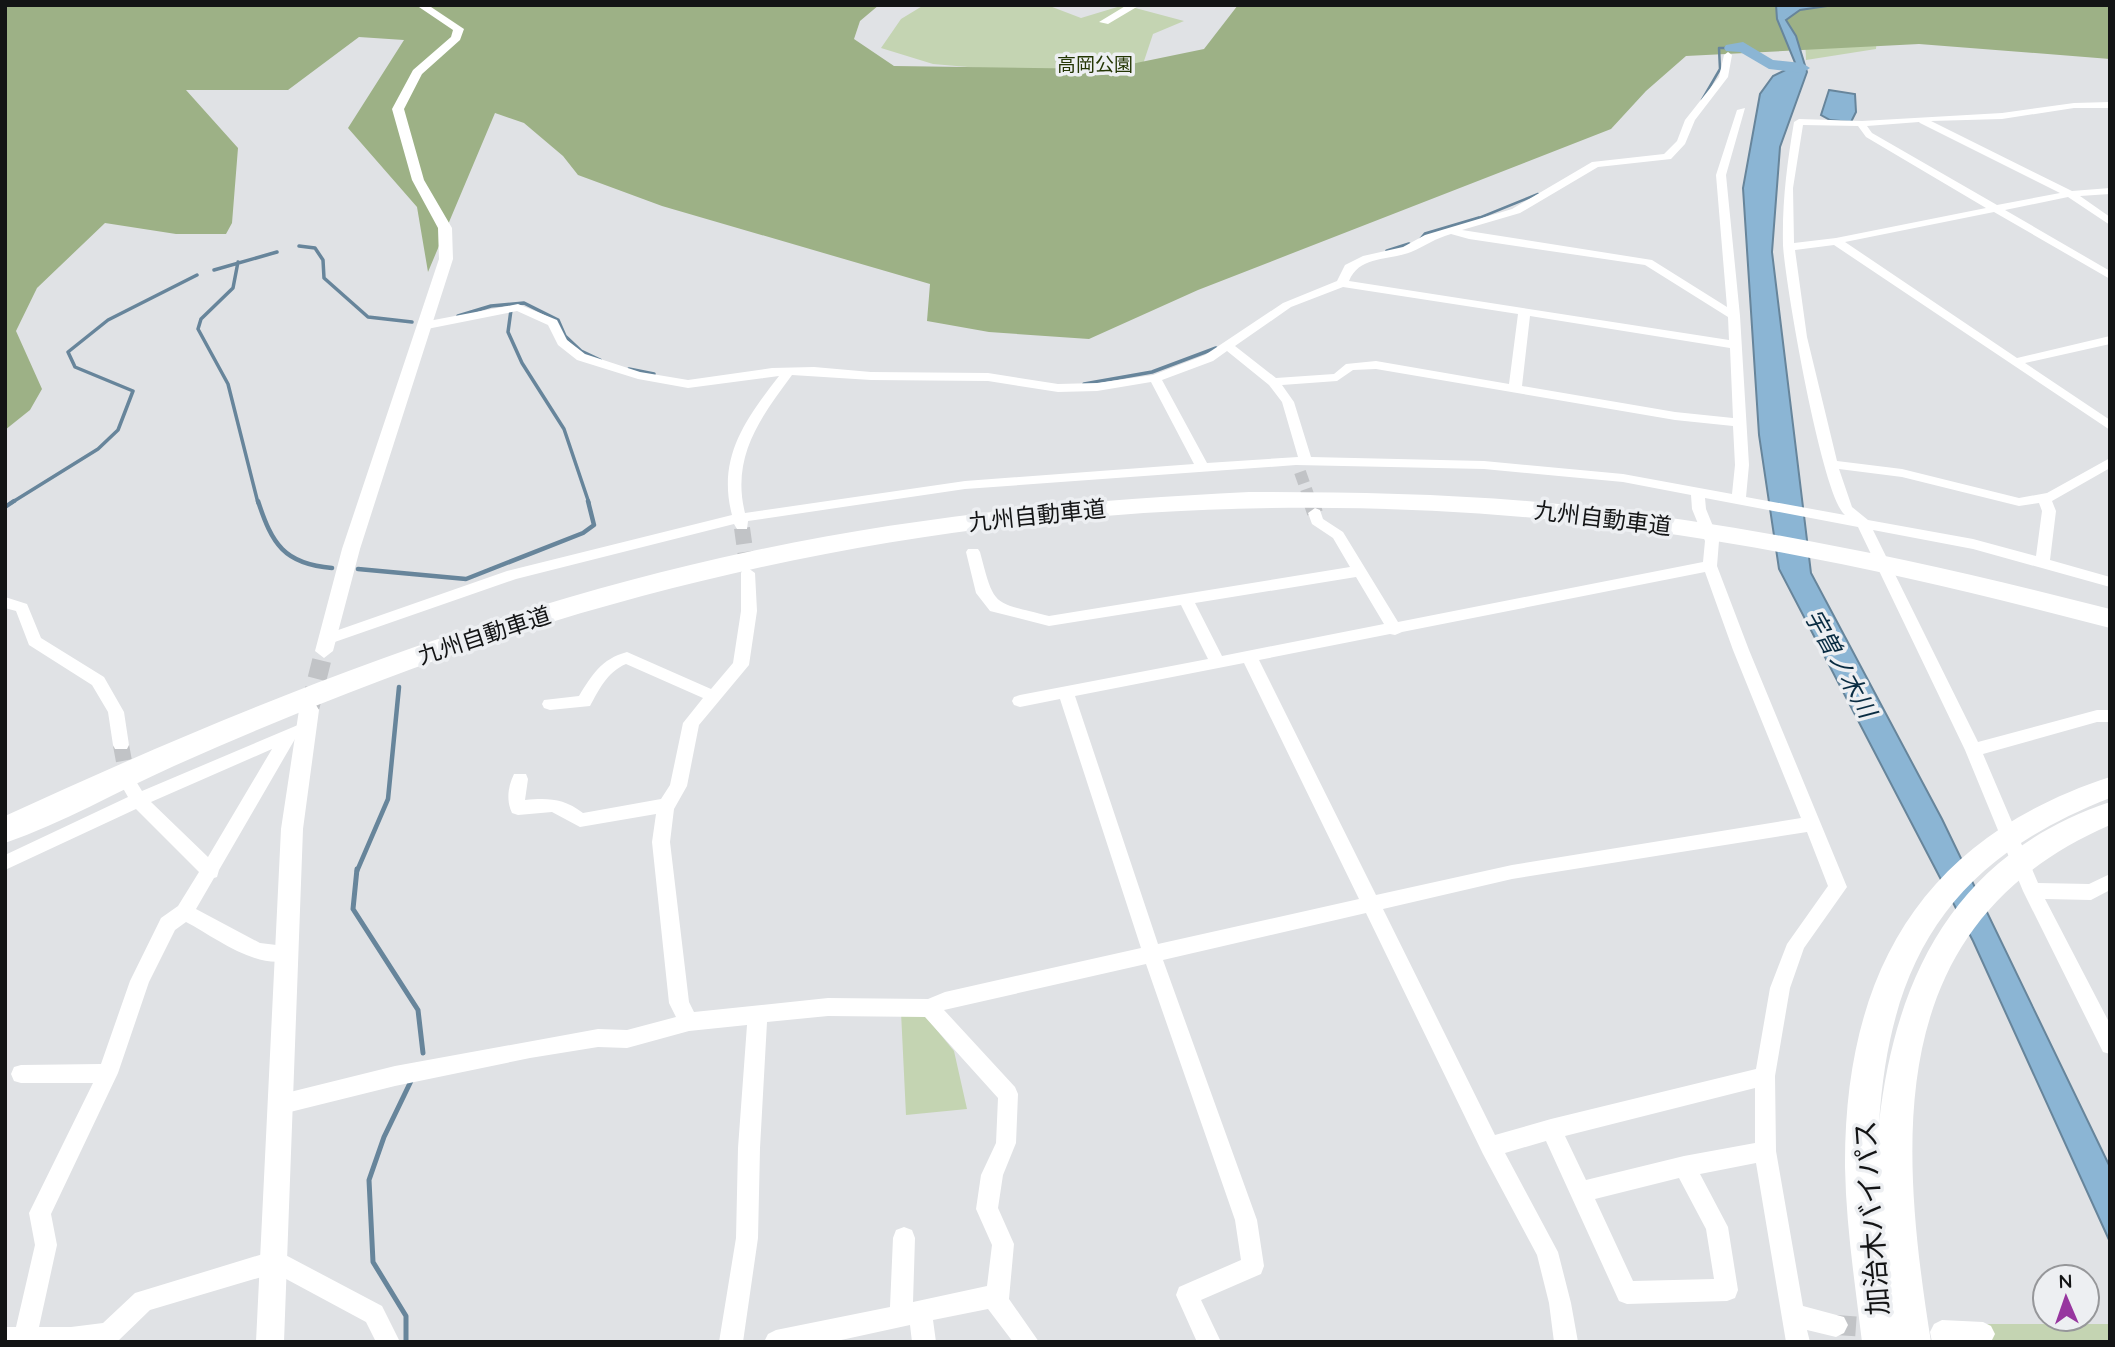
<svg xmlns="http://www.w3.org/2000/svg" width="2115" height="1347" font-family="Quicksand,'Noto Sans JP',sans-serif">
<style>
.green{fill:#c4d4b2}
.forest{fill:#9db186}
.water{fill:#8bb5d4;stroke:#67859b;stroke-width:2}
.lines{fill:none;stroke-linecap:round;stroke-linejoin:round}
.stream-far3{stroke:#67859b;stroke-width:2.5}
.stream-far2{stroke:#67859b;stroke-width:3.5}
.stream-far1{stroke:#67859b;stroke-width:4.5}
.stream{stroke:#67859b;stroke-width:5}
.river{fill:#8bb5d4;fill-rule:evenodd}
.minor-tunnel-far2{stroke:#c1c3c6;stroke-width:12;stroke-dasharray:12 6;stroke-linecap:butt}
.minor-tunnel-far1{stroke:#c1c3c6;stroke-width:16;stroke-dasharray:16 8;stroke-linecap:butt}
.minor-tunnel{stroke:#c1c3c6;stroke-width:20;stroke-dasharray:20 10;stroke-linecap:butt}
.tertiary-tunnel{stroke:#c1c3c6;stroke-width:19;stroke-dasharray:19 10;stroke-linecap:butt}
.minor{fill:#fff;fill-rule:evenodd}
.tertiary{fill:#fff;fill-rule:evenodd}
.trunk{fill:#fff;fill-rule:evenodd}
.motorway{fill:#fff;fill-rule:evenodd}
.labels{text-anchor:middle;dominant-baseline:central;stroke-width:7;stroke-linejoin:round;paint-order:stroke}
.far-park-label{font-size:19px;fill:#243604;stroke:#edeff2}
.street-label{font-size:23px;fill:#131415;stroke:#edeff2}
.water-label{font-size:24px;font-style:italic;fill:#092c42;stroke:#edeff2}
.near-street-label{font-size:28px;fill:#131415;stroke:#edeff2}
</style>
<rect width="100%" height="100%" fill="#e0e2e5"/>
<path class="green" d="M924,5H1047L1081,18L1124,5L1184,21L1153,34L1140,73L1158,87L1213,78L1267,64L1311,71L1334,102C1284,123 1259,134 1203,130L1186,145L1117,146L1107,119L1059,113L1051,84L1003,70L933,64L881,48L901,19Z
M1877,35L1876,49L1806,60L1805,36Z
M901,1012L926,1017L954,1051L967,1109L906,1115Z
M1958,1324H2110V1342H1962Z"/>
<path class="forest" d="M5,5H879L860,21L854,39L894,66L1107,69L1204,49L1238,5H2110V59L1919,44L1686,56L1646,91L1611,129L1198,290L1089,339L989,332L927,321L930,284L662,206L578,175L563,156L524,123L495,113L428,272L417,207L348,128L404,40L359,37L288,90H186L238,148L232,223L226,234H176L105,223L37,288L16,331L42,389L30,410L5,430Z"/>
<path class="water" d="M1776,5H1834L1800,10L1786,20L1796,36L1807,72L1780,147L1772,252L1811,573L1942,819L2110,1167V1242L1973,941L1779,569L1759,435L1743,188L1760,94L1773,76L1796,65L1777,19Z
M1829,90L1855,94L1856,112L1851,122L1830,120L1821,115Z"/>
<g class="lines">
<path class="stream-far3" d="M1702,100L1720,69L1719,48H1732
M1474,220L1538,194"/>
<path class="stream-far2" d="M1420,240L1425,234L1479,218
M299,246L315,248L323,260L324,278L368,317L412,322
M1387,251L1409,244
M238,262L233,288L201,319L198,329L228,384L258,503
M214,270L277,252
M511,310L508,332L522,363L564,429L589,503
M458,316L491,306L524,303L558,320L565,336L581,351L600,360
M629,369L654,374
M1084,384L1152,372L1216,348
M11,503L98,449L118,430L133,391L75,367L68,352L108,320L197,275"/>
<path class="stream-far1" d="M258,501C272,544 284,564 332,568
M5,507L14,501
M358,569L466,579L583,533L594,525L588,501
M357,871L388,799L399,687"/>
<path class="stream" d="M357,869L353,909L418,1010L423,1053
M406,1342V1316L373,1262L369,1180L384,1137L411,1081"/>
<path class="river" d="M1743,42L1773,60L1802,63L1810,68L1802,73L1769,69L1740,52L1726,51L1724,48L1726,45Z"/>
<path class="minor-tunnel-far2" d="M1300,472L1311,503"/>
<path class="minor-tunnel-far1" d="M1311,501L1315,513
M742,528L748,571
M121,745L128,783"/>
<path class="minor-tunnel" d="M1836,1325L1879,1328"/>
<path class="tertiary-tunnel" d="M310,707L324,651"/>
<path class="minor" d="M1728,52L1732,55L1728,77L1695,120L1685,144L1671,159L1598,167L1520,213L1462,230L1652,260L1727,307L1716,175L1737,110L1745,108L1726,175L1740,316L1749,465L1746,497L1845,515C1822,497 1785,283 1783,245C1782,202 1787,164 1794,122L1799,119L1862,121L2002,113L2074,103L2110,102V108H2074L2002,119L1931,121L2072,191L2110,188V194L2080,196L2110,217V225L2068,197L2005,210L2110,271V279L1994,212L1845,242L2017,358L2110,336V344L2025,363L2110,420V430L1834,245L1795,250L1807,337L1837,461L1902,469L2019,498L2047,493L2110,458V468L2052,501L2056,511L2050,560L2110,577V587L1973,549L1873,530L1978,742L2097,710H2110V722H2097L1983,754L2038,883L2089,884L2110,874V890L2091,900L2045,899L2110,1024V1054L2103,1052L2023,891L1965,750L1858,527L1705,498L1706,509L1719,541L1717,566L1749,650L1847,887L1804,948L1790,988L1775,1076L1776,1151L1803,1306L1844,1317L1848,1325L1844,1333L1836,1337L1807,1330L1810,1342H1786L1756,1163L1700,1174L1728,1227L1738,1290L1735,1298L1727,1301L1627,1304L1619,1301L1546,1141L1505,1153L1558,1252L1571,1303L1578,1342H1554L1549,1303L1537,1255L1483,1154L1366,913L1163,960L1257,1220L1264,1266L1261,1274L1201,1300L1221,1342H1197L1176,1295L1179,1287L1241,1260L1235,1220L1146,964L944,1010L1015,1087L1018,1094L1016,1143L1003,1175L998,1208L1014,1244L1009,1299L1039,1342H1013L988,1309L933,1320L936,1342H912L910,1325L832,1342H764L768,1334L776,1330L890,1307L893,1238L896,1230L904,1227L912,1230L915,1238L913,1302L987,1286L992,1245L976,1209L981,1175L996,1143L998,1098L925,1017L828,1016L767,1022L760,1148L758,1238L743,1342H719L736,1238L738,1148L747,1025L689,1031L627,1048L598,1047L530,1058L395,1086L278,1115L271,1112L268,1105L271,1098L278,1095L395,1066L598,1029L627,1030L676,1017L669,1003L652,842L656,814L580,827L552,812L518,815L512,813C506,801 508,786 514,774H526L528,779L525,800C548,798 563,798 583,813L661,799L670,785L683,723L703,698L626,664C607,672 599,690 590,706L550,710L544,708L542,704L544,700L579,696C592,675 601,659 627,652L711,689L733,663L741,611V573L743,569L748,568L755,573L757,611L749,665L699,725L687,786L674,809L670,842L689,1002L694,1012L828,998L928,999L945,992L1141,948L1060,699L1020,707L1014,705L1012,701L1014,697L1020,695L1208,659L1181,605L1049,626L990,611L976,593L966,552L968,549H978L980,552C995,610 993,601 1049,616L1350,567L1333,538L1312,524L1308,513L1315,508L1320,510L1323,519L1343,532L1398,622L1703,562L1705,541L1692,509L1691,495L1623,482L1484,469L1296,465L965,489L748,521L747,529H737L734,524L516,579L329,644L321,639L324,635L507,571L732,515C717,458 745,420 779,376L688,388L638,379L577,360L558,345L548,325L517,311L422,330L418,329V323L518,304L557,320L567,340L585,354L640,372L688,380L772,368L814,367L871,372L988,373L1058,384L1097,383L1153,375L1205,355L1283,303L1337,281L1345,265L1363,256L1403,247L1425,235L1512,209L1592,162L1664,154L1677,141L1685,120L1719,77L1724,55ZM1919,122L1920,123L2060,193L1997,205L1872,133L1867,126ZM1803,125L1858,126L1866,137L1986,208L1836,238L1794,243L1793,188ZM1451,234L1469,239L1645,265L1728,317L1729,340L1349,281C1360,255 1388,261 1411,252C1425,246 1436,238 1451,234ZM1343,287L1518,314L1509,384L1376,361L1346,364L1334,374L1276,378L1235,346L1291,307ZM1530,316L1730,348L1733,418L1675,412L1522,386ZM1227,351L1269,385L1282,402L1298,457L1207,463L1162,380L1213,361ZM1376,369L1675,420L1733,426L1735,465L1732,494L1623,474L1484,461L1311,457L1294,402L1282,385L1337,381L1353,370ZM792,375L871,380L988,381L1058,392L1097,391L1151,382L1194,464L965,481L745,513C731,457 760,418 792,375ZM1839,469L1902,477L2019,506L2039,503L2042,511L2036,556L1973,539L1868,520L1852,507ZM1705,572L1733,650L1801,818L1512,865L1376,895L1259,660L1390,634L1395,635L1402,632ZM1356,577L1384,624L1222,656L1195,603ZM1244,663L1359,899L1158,944L1075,696ZM1807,832L1828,886L1787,944L1770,988L1756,1069L1551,1119L1495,1135L1383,909L1512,879ZM1755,1088V1143L1684,1156L1586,1180L1565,1136ZM1679,1178L1706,1229L1714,1279L1633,1281L1595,1199Z
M5,597L27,604L41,638L104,677L124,712L129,745L127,749H115L113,745L108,712L92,685L29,645L16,611L5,608Z
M305,722L311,724L313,728L311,732L295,739L219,870L217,877L214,878L196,909L260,943L293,947L295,953L293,959C258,972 215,937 186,922L175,930L149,982L118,1073L51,1214L57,1245L39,1327H71L103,1323L135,1293L276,1250L382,1306L400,1342H376L366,1322L275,1273L150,1310L117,1342H5V1327H16L35,1245L29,1213L93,1083H21L14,1081L11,1074L14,1067L21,1065L101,1064L130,981L161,918L178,906L199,872L136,809L5,870V855L128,797L120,783L122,778H134L142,791ZM272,749L208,857L151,802Z
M1942,1320L1983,1322L1991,1326L1995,1334L1991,1342H1932L1930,1332L1934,1324Z"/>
<path class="tertiary" d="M416,5H428L464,29L460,40L422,74L404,109L424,180L452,228L453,259L360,549L333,651L324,658L315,651L342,549L439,259L438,228L412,180L392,109L413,70L451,37L453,30Z
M1127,5H1140L1108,24L1099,22Z
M309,703L316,705L319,710L303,829L284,1342H256L281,829L299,710L302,705Z"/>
<path class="trunk" d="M2110,777V798C1952,860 1890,956 1879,1123C1896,972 1958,853 2110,802V825C1884,923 1898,1135 1931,1342H1862C1855,1284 1846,1225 1845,1167C1844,973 1922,838 2110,777Z"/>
<path class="motorway" d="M1249,492C1359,492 1469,494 1578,506C1758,526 1935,564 2110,609V628C1934,582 1756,541 1575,522C1220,484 860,523 520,632C402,669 287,716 174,766C118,791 63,823 5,843V816C246,705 493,606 752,551C916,516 1082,500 1249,492Z"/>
</g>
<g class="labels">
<g class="far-park-label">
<text x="1095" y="64">高岡公園</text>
</g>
<g class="street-label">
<text transform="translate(1037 515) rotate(-6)">九州自動車道</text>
<text transform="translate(1603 518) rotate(7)">九州自動車道</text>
<text transform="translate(484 635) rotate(-18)">九州自動車道</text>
</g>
<g class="water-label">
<text transform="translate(1841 663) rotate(61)">宇曽ノ木川</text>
</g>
<g class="near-street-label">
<text transform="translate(1871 1218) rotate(-94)">加治木バイパス</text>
</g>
</g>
<rect width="2115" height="1347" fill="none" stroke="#131415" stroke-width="14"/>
<g transform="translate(2066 1298) rotate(358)"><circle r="33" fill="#edeff2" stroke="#96979a" stroke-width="2"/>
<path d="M0-5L12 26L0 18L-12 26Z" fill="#97369f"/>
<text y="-10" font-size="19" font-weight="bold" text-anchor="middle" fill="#131415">N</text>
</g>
</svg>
